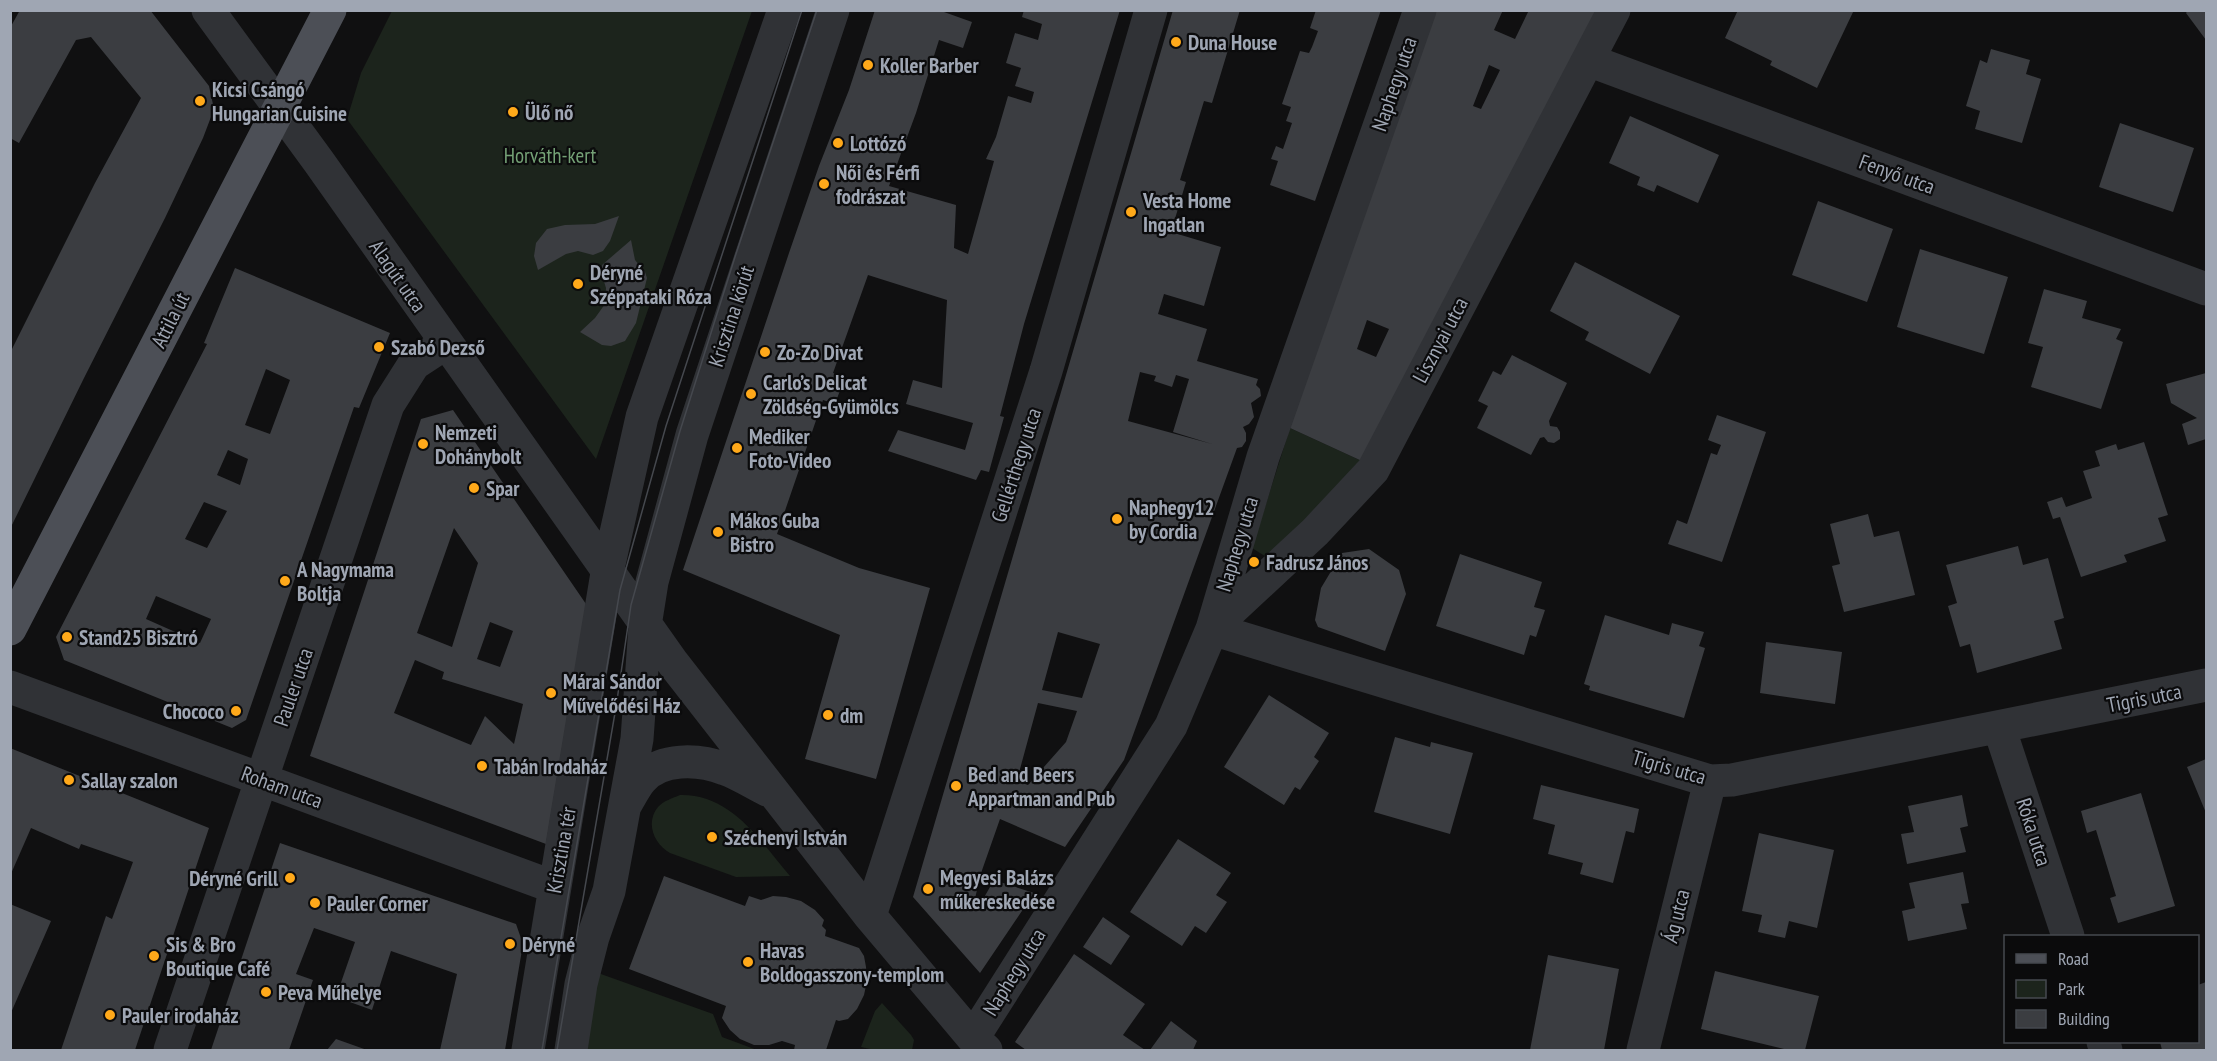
<svg xmlns="http://www.w3.org/2000/svg" width="2217" height="1061" font-family="'PT Sans Narrow',sans-serif">
<style>
.green{fill:#1c241c}
.building{fill:#3b3d41;fill-rule:evenodd}
.lines{fill:none;stroke-linecap:round;stroke-linejoin:round}
.minor{stroke:#303236;stroke-width:33}
.major{stroke:#4c4f56;stroke-width:33}
.tram{stroke:#45484e;stroke-width:1.5}
.poi-dot{fill:#ffa91a;stroke:#0b0b0c;stroke-width:2}
.labels{text-anchor:middle;dominant-baseline:central;stroke-width:4.5;stroke-linejoin:round;paint-order:stroke}
.poi-label{font-size:21px;font-weight:bold;fill:#9fa6b3;stroke:#0b0b0c;text-anchor:start}
.street-label{font-size:21px;fill:#9fa6b3;stroke:#0b0b0c}
.park-label{font-size:21px;fill:#74a075;stroke:#0b0b0c}
</style>
<rect width="100%" height="100%" fill="#101011"/>
<path class="green" d="M392,11H752L596,459L347,119L361,73Z
M1290,428L1364,462L1268,558L1252,548Z
M680,795C732,794 760,841 790,876L736,877L670,853C654,844 645,823 658,807C663,801 673,798 680,795Z
M598,973L713,1014L722,1037L757,1050H585Z
M882,1003L911,1035L914,1040L912,1050H875L861,1047L875,1011Z"/>
<path class="building" d="M20,10H150L209,86L214,109L203,138L165,218L84,378L10,529V353L95,183L141,98L91,37L76,40L19,143L10,138V28Z
M875,10H945L944,12L972,22L963,48L939,40L916,113L889,186L956,205L954,248L968,254L994,161L986,159L996,137L1008,96L1031,103L1034,92L1015,86L1021,68L1006,63L1015,33L1038,40L1042,24L1022,17L1024,10H1120L1024,324L1000,416L1004,417L989,472L981,470L976,480L888,451L898,430L965,450L973,423L906,404L913,380L942,388L947,300L868,275L833,373L845,377L835,404L823,400L777,534L859,568L930,588L876,779L805,759L840,635L683,570L790,250L819,166L849,90Z
M1173,10H1240L1212,103L1204,101L1180,180L1186,182L1171,232L1221,247L1204,306L1164,294L1158,314L1207,329L1197,361L1258,379L1256,385L1260,389L1261,396L1251,403L1254,417L1249,424L1243,427L1246,433V441L1242,447L1237,448L1124,760L1065,847L1000,819L980,876L975,899L976,902L982,901L994,880L1034,893L980,973L913,897ZM1140,372L1156,376L1154,381L1172,387L1176,375L1189,379L1173,432L1212,444L1128,421ZM1058,632L1100,644L1082,698L1042,690ZM1038,703L1077,711L1066,742L1028,785L1017,780Z
M1316,10H1381L1315,201L1270,185L1278,161L1271,159L1276,146L1283,149L1292,123L1286,121L1291,107L1282,104L1300,51L1309,53L1312,47L1318,31L1310,28Z
M1434,10H1503L1494,30L1515,39L1529,10H1599L1364,462L1290,428ZM1489,65L1500,70L1481,109L1473,106ZM1367,320L1389,329L1376,357L1357,349Z
M1738,10H1854L1817,88L1770,65L1772,61L1725,38Z
M2188,10H2206V40L2186,13Z
M1991,49L2030,60L2026,74L2041,79L2022,143L1975,129L1980,111L1966,106L1980,60L1987,63Z
M1630,116L1719,155L1698,203L1657,185L1654,192L1637,185L1640,177L1609,163Z
M2120,123L2194,148L2173,212L2099,187Z
M1818,201L1893,229L1867,302L1792,275Z
M619,216L610,241L603,251L593,255L578,251L566,254L538,270L534,256L536,243L547,229L565,225L595,224Z
M631,240L635,260L645,272L647,278L636,323L625,341L611,346L602,345L580,332L595,318L605,304L606,288L602,275V265Z
M1920,249L2008,277L1984,354L1897,327Z
M1575,262L1680,316L1650,374L1585,340L1589,332L1550,311Z
M235,268L390,333L359,408L354,407L246,720L232,728L64,660L56,637L207,344L204,343ZM266,369L290,380L270,434L245,425ZM228,450L248,459L240,485L217,475ZM204,502L227,511L207,548L185,539ZM156,596L211,619L200,643L146,619Z
M2044,289L2087,301L2082,318L2121,329L2116,339L2123,342L2101,409L2031,387L2043,347L2028,343Z
M1512,355L1567,383L1549,421L1550,426L1557,427L1560,432V439L1554,443L1548,442L1544,437L1540,438L1531,455L1477,428L1488,406L1478,401L1493,371L1501,375Z
M2206,373V439L2188,445L2182,424L2197,418L2171,403L2166,384Z
M453,410L586,604L546,844L310,756L421,419ZM454,528L478,563L452,647L417,633ZM490,622L513,631L500,667L477,659ZM415,660L444,672L442,679L523,704L514,744L485,716L471,745L394,713Z
M1717,415L1766,432L1722,562L1668,544L1677,520L1687,524L1711,453L1717,455L1721,445L1708,440Z
M2144,442L2168,515L2158,518L2166,541L2124,555L2127,562L2081,577L2060,517L2053,519L2047,502L2062,497L2066,507L2092,498L2083,471L2100,466L2095,451L2116,444L2118,450Z
M1868,514L1874,537L1899,531L1915,595L1844,612L1832,566L1840,564L1830,524Z
M2018,546L2023,565L2048,558L2064,618L2054,621L2062,649L1977,673L1970,644L1960,647L1948,606L1957,603L1946,565Z
M1369,549L1399,570L1406,594L1385,651L1318,627L1315,620L1321,588L1342,553Z
M1460,554L1542,582L1534,607L1545,610L1536,637L1530,635L1524,655L1436,626Z
M1605,615L1669,635L1672,623L1704,632L1699,646L1705,648L1684,718L1589,690L1590,686L1584,684Z
M1766,642L1842,652L1835,704L1760,693Z
M1269,695L1329,733L1314,757L1319,761L1300,790L1295,787L1284,805L1224,767Z
M1395,737L1430,747L1431,742L1473,753L1450,834L1374,812Z
M10,748L209,828L135,1050H61L106,916L112,919L133,862L81,844L79,849L31,828L10,876Z
M2206,759V813L2187,767Z
M1541,785L1639,809L1634,833L1626,831L1613,883L1580,874L1583,863L1548,854L1555,825L1533,819Z
M2141,793L2175,906L2118,923L2110,898L2116,896L2096,830L2087,833L2081,811Z
M1962,795L1968,826L1960,828L1966,852L1907,864L1901,834L1914,832L1908,806Z
M1759,833L1834,850L1817,928L1789,921L1785,938L1758,932L1762,915L1742,911Z
M1178,839L1231,873L1216,895L1227,902L1206,933L1195,926L1182,946L1130,912Z
M280,843L516,924L523,944L505,1050H440L457,974L391,951L372,1010L336,997L355,942L314,928L296,974L313,980L289,1050H211Z
M1963,872L1969,903L1961,904L1967,929L1908,941L1902,911L1915,908L1909,883Z
M664,876L745,906L749,896L761,900L773,896L786,897L801,901L815,910L824,920L822,926L826,930L825,936L859,948L864,956L866,967L867,981L864,995L857,1009L848,1019L839,1021L836,1020L826,1050H794L795,1045L782,1041L769,1045H754L740,1039L730,1030L722,1018L726,1006L629,969Z
M10,904L51,921L10,1015Z
M1103,917L1130,936L1111,965L1083,947Z
M1074,954L1145,1004L1123,1035L1145,1050H1026L1015,1042Z
M1548,955L1619,969L1604,1050H1530Z
M1715,971L1819,996L1805,1050H1788L1701,1029Z
M2206,982V1050H2162L2160,1042H2198V985Z
M1171,1021L1197,1041L1193,1050H1150Z
M336,1039L367,1050H327Z"/>
<g class="lines">
<path class="minor" d="M208,10L319,162L673,663L870,916L973,1038L986,1050
M1588,60L2206,289
M1213,627L1315,532L1373,470L1614,10
M1212,629L1710,781L1732,780L2206,685
M10,687L554,887
M1999,727L2068,936
M626,804C631,796 635,787 641,780C660,757 699,759 725,769C739,774 753,783 767,790
M870,916L1046,371L1151,10
M973,1038L1171,726L1212,629L1263,457L1420,10
M2103,1042L2106,1050
M170,1050L388,405L414,364L446,343
M528,1050L607,573L642,417L784,10
M571,1050L581,984L593,937L609,891L637,739L645,626L652,582L692,435L833,10
M1643,1050L1710,781"/>
<path class="major" d="M10,629L330,10"/>
<path class="tram" d="M542,1050L620,590L666,426L802,10
M557,1050L616,707L631,605L680,431L735,257L817,10"/>
</g>
<g class="poi-dot">
<circle cx="1176" cy="42" r="6"/>
<circle cx="868" cy="65" r="6"/>
<circle cx="200" cy="101" r="6"/>
<circle cx="513" cy="112" r="6"/>
<circle cx="838" cy="143" r="6"/>
<circle cx="824" cy="184" r="6"/>
<circle cx="1131" cy="212" r="6"/>
<circle cx="578" cy="284" r="6"/>
<circle cx="379" cy="347" r="6"/>
<circle cx="765" cy="352" r="6"/>
<circle cx="751" cy="394" r="6"/>
<circle cx="423" cy="444" r="6"/>
<circle cx="737" cy="448" r="6"/>
<circle cx="474" cy="488" r="6"/>
<circle cx="1117" cy="519" r="6"/>
<circle cx="718" cy="532" r="6"/>
<circle cx="1254" cy="562" r="6"/>
<circle cx="285" cy="581" r="6"/>
<circle cx="67" cy="637" r="6"/>
<circle cx="551" cy="693" r="6"/>
<circle cx="236" cy="711" r="6"/>
<circle cx="828" cy="715" r="6"/>
<circle cx="482" cy="766" r="6"/>
<circle cx="69" cy="780" r="6"/>
<circle cx="956" cy="786" r="6"/>
<circle cx="712" cy="837" r="6"/>
<circle cx="290" cy="878" r="6"/>
<circle cx="928" cy="889" r="6"/>
<circle cx="315" cy="903" r="6"/>
<circle cx="510" cy="944" r="6"/>
<circle cx="154" cy="956" r="6"/>
<circle cx="748" cy="962" r="6"/>
<circle cx="266" cy="992" r="6"/>
<circle cx="110" cy="1015" r="6"/>
</g>
<g class="labels">
<g class="poi-label">
<text x="1188" y="42">Duna House</text>
<text x="880" y="65">Koller Barber</text>
<text x="212" y="89">Kicsi Csángó<tspan x="212" dy="24">Hungarian Cuisine</tspan></text>
<text x="525" y="112">Ülő nő</text>
<text x="850" y="143">Lottózó</text>
<text x="836" y="172">Női és Férfi<tspan x="836" dy="24">fodrászat</tspan></text>
<text x="1143" y="200">Vesta Home<tspan x="1143" dy="24">Ingatlan</tspan></text>
<text x="590" y="272">Déryné<tspan x="590" dy="24">Széppataki Róza</tspan></text>
<text x="391" y="347">Szabó Dezső</text>
<text x="777" y="352">Zo-Zo Divat</text>
<text x="763" y="382">Carlo’s Delicat<tspan x="763" dy="24">Zöldség-Gyümölcs</tspan></text>
<text x="435" y="432">Nemzeti<tspan x="435" dy="24">Dohánybolt</tspan></text>
<text x="749" y="436">Mediker<tspan x="749" dy="24">Foto-Video</tspan></text>
<text x="486" y="488">Spar</text>
<text x="1129" y="507">Naphegy12<tspan x="1129" dy="24">by Cordia</tspan></text>
<text x="730" y="520">Mákos Guba<tspan x="730" dy="24">Bistro</tspan></text>
<text x="1266" y="562">Fadrusz János</text>
<text x="297" y="569">A Nagymama<tspan x="297" dy="24">Boltja</tspan></text>
<text x="79" y="637">Stand25 Bisztró</text>
<text x="563" y="681">Márai Sándor<tspan x="563" dy="24">Művelődési Ház</tspan></text>
<text x="224" y="711" text-anchor="end">Chococo</text>
<text x="840" y="715">dm</text>
<text x="494" y="766">Tabán Irodaház</text>
<text x="968" y="774">Bed and Beers<tspan x="968" dy="24">Appartman and Pub</tspan></text>
<text x="81" y="780">Sallay szalon</text>
<text x="724" y="837">Széchenyi István</text>
<text x="940" y="877">Megyesi Balázs<tspan x="940" dy="24">műkereskedése</tspan></text>
<text x="278" y="878" text-anchor="end">Déryné Grill</text>
<text x="327" y="903">Pauler Corner</text>
<text x="166" y="944">Sis &amp; Bro<tspan x="166" dy="24">Boutique Café</tspan></text>
<text x="522" y="944">Déryné</text>
<text x="760" y="950">Havas<tspan x="760" dy="24">Boldogasszony-templom</tspan></text>
<text x="278" y="992">Peva Műhelye</text>
<text x="122" y="1015">Pauler irodaház</text>
</g>
<g class="street-label">
<text transform="translate(1394 84) rotate(-71)">Naphegy utca</text>
<text transform="translate(1897 174) rotate(20)">Fenyő utca</text>
<text transform="translate(398 276) rotate(55)">Alagút utca</text>
<text transform="translate(731 316) rotate(-72)">Krisztina körút</text>
<text transform="translate(170 320) rotate(-63)">Attila út</text>
<text transform="translate(1440 340) rotate(-62)">Lisznyai utca</text>
<text transform="translate(1016 465) rotate(-72)">Gellérthegy utca</text>
<text transform="translate(1237 544) rotate(-73)">Naphegy utca</text>
<text transform="translate(293 687) rotate(-71)">Pauler utca</text>
<text transform="translate(2144 698) rotate(-11)">Tigris utca</text>
<text transform="translate(1669 767) rotate(16)">Tigris utca</text>
<text transform="translate(282 787) rotate(20)">Roham utca</text>
<text transform="translate(2034 832) rotate(72)">Róka utca</text>
<text transform="translate(561 850) rotate(-80)">Krisztina tér</text>
<text transform="translate(1676 916) rotate(-76)">Ág utca</text>
<text transform="translate(1014 972) rotate(-58)">Naphegy utca</text>
</g>
<g class="park-label">
<text x="550" y="155">Horváth-kert</text>
</g>
</g>
<rect width="2217" height="1061" fill="none" stroke="#9fa6b3" stroke-width="24"/>
<rect x="2004" y="935" width="195" height="108" fill="#0b0b0c" stroke="#46494f" stroke-width="1.5"/>
<rect x="2016" y="954" width="30" height="9" fill="#4c4f56" stroke="#46494f" stroke-width="1.5"/>
<text x="2058" y="965" font-size="18" fill="#9fa6b3">Road</text>
<rect x="2016" y="980" width="30" height="18" fill="#1c241c" stroke="#46494f" stroke-width="1.5"/>
<text x="2058" y="995" font-size="18" fill="#9fa6b3">Park</text>
<rect x="2016" y="1010" width="30" height="18" fill="#3b3d41" stroke="#46494f" stroke-width="1.5"/>
<text x="2058" y="1025" font-size="18" fill="#9fa6b3">Building</text>
</svg>
